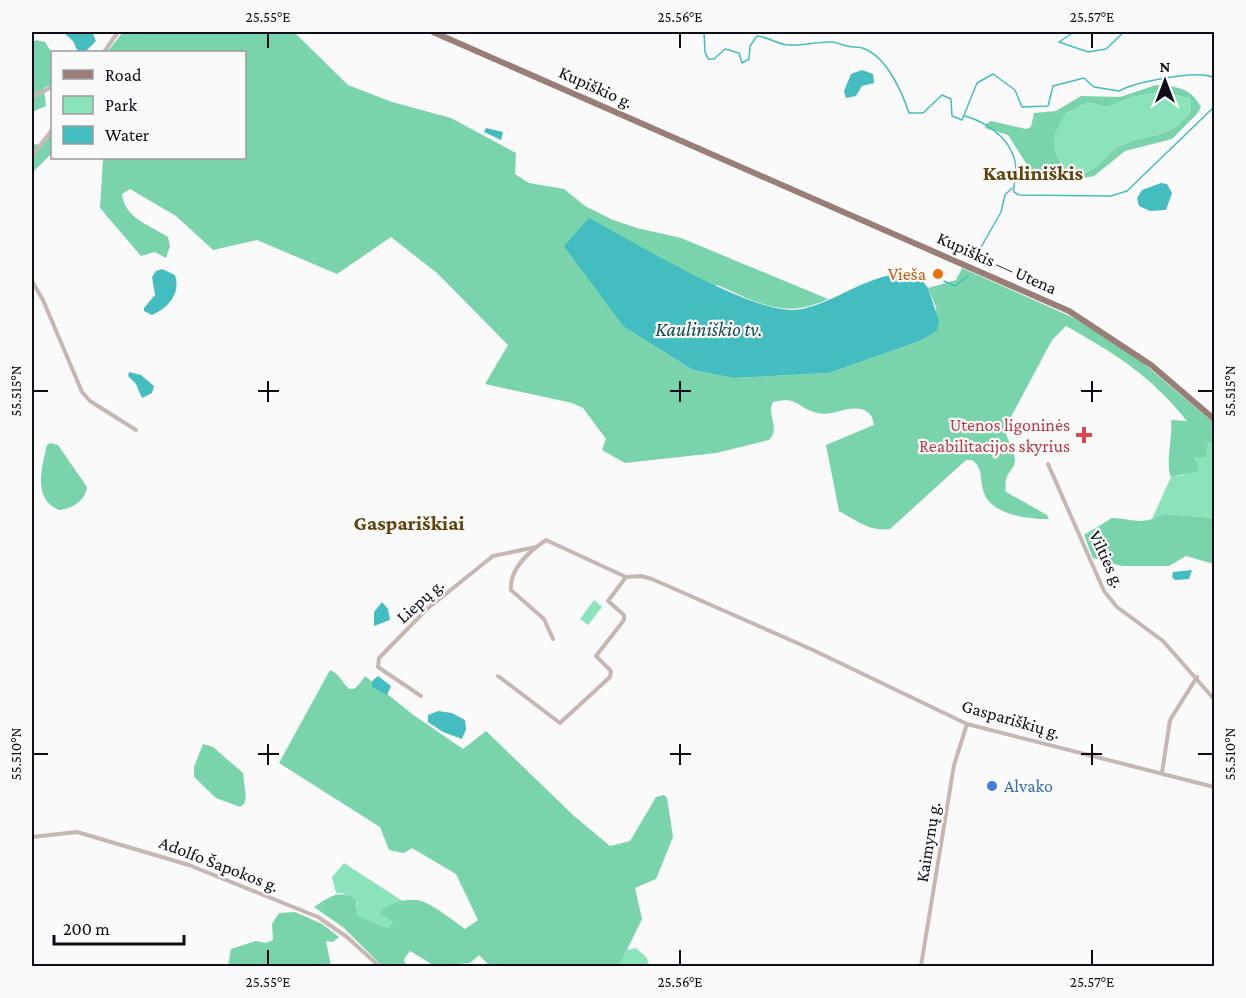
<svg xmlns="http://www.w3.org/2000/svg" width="1246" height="998" font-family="'Crimson Pro',serif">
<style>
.green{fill:#8be3bb}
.forest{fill:#79d4ac;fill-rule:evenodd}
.water{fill:#44bdc1}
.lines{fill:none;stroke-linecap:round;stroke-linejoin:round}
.stream{stroke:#44bdc1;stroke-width:1.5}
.minor{stroke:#c6b7b3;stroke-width:4}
.primary{stroke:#987e77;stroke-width:6}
.ticks{fill:none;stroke:#0f0d17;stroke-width:2}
.food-dot{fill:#e8710a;stroke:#fafafa;stroke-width:2}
.health-dot{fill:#e0444e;stroke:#fafafa;stroke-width:2}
.shop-dot{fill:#3f7fe0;stroke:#fafafa;stroke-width:2}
.labels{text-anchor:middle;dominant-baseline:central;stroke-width:4.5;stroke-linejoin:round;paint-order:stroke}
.street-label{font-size:18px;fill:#0f0d17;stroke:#fafafa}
.food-label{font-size:18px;fill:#c56008;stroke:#fafafa;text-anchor:end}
.health-label{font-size:18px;fill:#be3a42;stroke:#fafafa;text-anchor:end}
.shop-label{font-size:18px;fill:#366cbe;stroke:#fafafa;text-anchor:start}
.water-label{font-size:20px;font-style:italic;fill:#174b4d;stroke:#fafafa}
.quarter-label{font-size:21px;font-weight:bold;fill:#614209;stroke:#fafafa}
.neatline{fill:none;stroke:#0f0d17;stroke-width:2}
.ticks-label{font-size:15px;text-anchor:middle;fill:#0f0d17}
</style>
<rect width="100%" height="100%" fill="#fafafa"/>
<path class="green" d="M1159,92L1190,98L1191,111C1169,141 1150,132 1122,145C1110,150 1102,164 1090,171C1070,182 1051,157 1054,138C1056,129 1061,121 1066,113L1088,102L1107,107L1132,97Z
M1208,442L1214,445V518L1165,514L1151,521L1171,477L1184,475Z
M594,600L602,607L588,625L580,619Z
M344,863L404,902H398L381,913L393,922L388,928L356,916L357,903L343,893H336L332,877Z
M636,948L647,958L649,966H612L620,964L627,950Z"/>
<path class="forest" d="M123,32H294L348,85L392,102L451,118L516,153L515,174L529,183L564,189L585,206L613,220L637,228L681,238L828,299C783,320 760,303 717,285L624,327L693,370L733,378L829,373L920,341L937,331L936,307L928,288L956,280L962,268L1074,318L1130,352L1214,423V445L1208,442L1206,457L1195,458L1199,471L1171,477C1165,464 1173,437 1171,420L1187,421C1149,374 1117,355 1066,326L1052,340L1005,428C1006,439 1015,450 1015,461C1014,472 1003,471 1006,492L1047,515L1049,519C1028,519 989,515 983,490C980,477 983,468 972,460H966L890,529C870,532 855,520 839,511L826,445L874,425C873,418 871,413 864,410C849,404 832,417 817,413C796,407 798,396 773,402C766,415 781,428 769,440L716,453L625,463L602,450L606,439L583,408L572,403L485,384L508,345L437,273L391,237L337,274L257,240L213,250L176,216L130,189L122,194C125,219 150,225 168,237L170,246L166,258L155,252L141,256L100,208L103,158H244V52H107Z
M36,40L45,42L52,53V85L44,88L46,106L32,112V43Z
M1156,85C1177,86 1191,88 1201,107L1197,114L1172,139L1125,151L1094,176L1067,181L1048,173L1031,171L1008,135L985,128L986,124L991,121L1026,129L1031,127L1034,113L1056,111L1081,96L1120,97ZM1159,92L1190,98L1191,111C1169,141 1150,132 1122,145C1110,150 1102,164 1090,171C1071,182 1054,160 1054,142C1054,132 1061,122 1066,113L1088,102L1107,107L1132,97Z
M52,133V153L32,173V144L43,145Z
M50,443L58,445L87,487C86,500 72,509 59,510C32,499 42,467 47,445Z
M1165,514L1214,518V564L1186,556L1169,566H1122L1093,558L1084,535L1112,518C1137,519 1139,526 1165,514Z
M330,670C348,678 346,705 365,676L412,714L463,749L486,731L573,815L610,846L630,841L656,797L664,795L667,798L673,837L656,879L635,888L642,919L620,964L612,966H490L479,955L470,963L435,966L410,951L404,959L406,966H382L344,928L314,907C330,897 339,888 356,900L357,916L388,928L393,922L380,913C387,902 412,896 424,902C438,908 452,920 465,929L478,920L456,874L412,848L404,853L389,850L380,827L279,763Z
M203,744L213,747L243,773L246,798L244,804L240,807L216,798L194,777V767Z
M295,912L322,924L339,937L333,942L326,941L331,966H228L231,949L256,941L266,943L273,940L272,924L279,913Z"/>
<path class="water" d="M63,32H92L96,41L85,52H78L73,41Z
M862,70L873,74L874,83L862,86L856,96L846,98L844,91L851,74Z
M486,128L503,132L501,140L484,132Z
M1161,183L1167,184L1172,193L1166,210L1150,211L1139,206L1137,198L1142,190Z
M589,218C634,242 745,310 792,310C829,310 875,265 918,275L928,288L939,321L937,331L920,341L829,373L733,378L693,370L624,327L564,246Z
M162,269L175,275C181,294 168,308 152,315L144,311V308L155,295L152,277L156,271Z
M129,372L141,375L154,386L152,393L142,398L136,384L128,376Z
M1192,570L1189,579L1175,580L1172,577L1173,572Z
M382,602L388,609L390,620L374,626V612Z
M378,676L391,686L387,695L372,687V681Z
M438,711L452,713L465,720L466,729L462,739L443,732L428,722V715Z"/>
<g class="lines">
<path class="stream" d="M704,32L705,52L708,59H714L725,49L739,53L742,63L749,59L750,46L757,36C769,37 776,44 788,45C803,46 815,42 829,42C837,41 840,45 847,46C853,48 859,46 865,49C887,58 902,92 909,113H923L942,95L951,99L952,116L962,120L977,83L993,74L1015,90L1022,107L1048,106L1053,86L1084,78L1094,87L1119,91C1135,82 1199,69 1214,78
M1074,32L1059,42L1088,52L1106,49L1124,32
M965,116C989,123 1014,141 1016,168C1017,176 1013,183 1014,192L1019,195L1111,196L1127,191L1214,107
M980,249L1001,212L1005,195L1012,188
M944,281L955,286L968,276"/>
<path class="minor" d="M104,52L118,32
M32,97L52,87
M32,156L52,130
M32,281L43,300L82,392L90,401L136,430
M1048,464L1104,591L1117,607L1163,641L1214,699
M553,639L544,619L511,590C509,568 530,551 546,540L626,577L641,576L652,579L813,650L967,724L1214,787
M498,676L560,723L610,677L611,671L596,656L624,620V615L608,601L626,577
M421,696L378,667L379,658L427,609L493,556L536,547
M1162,773L1170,720L1197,677
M32,837L77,832L189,865L318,917L347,937L379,966
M921,966L954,765L967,724"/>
<path class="primary" d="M433,32L1069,311L1151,365L1214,419"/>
</g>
<path class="ticks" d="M268,33V48M680,33V48M1092,33V48M268,381V402M680,381V402M1092,381V402M33,391H48M258,391H279M670,391H691M1081,391H1102M1198,391H1213M268,744V765M680,744V765M1092,744V765M33,754H48M258,754H279M670,754H691M1081,754H1102M1198,754H1213M268,950V965M680,950V965M1092,950V965"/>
<circle class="food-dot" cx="938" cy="274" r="6"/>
<path class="health-dot" d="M1081 426h6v6h6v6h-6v6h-6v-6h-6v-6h6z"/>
<circle class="shop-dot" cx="992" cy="786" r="6"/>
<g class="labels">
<g class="street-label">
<text transform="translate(596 87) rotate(24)">Kupiškio g.</text>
<text transform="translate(997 263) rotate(24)">Kupiškis — Utena</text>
<text transform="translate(1107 559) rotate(65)">Vilties g.</text>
<text transform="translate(420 601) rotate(-42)">Liepų g.</text>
<text transform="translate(1011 719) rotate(16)">Gaspariškių g.</text>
<text transform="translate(928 842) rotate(-81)">Kaimynų g.</text>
<text transform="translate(219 864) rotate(21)">Adolfo Šapokos g.</text>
</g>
<g class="food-label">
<text x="926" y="274">Vieša</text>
</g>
<g class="health-label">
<text x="1070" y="425">Utenos ligoninės<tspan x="1070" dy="21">Reabilitacijos skyrius</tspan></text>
</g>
<g class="shop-label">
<text x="1004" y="786">Alvako</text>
</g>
<g class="water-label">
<text x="709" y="329">Kauliniškio tv.</text>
</g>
<g class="quarter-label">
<text x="1033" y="173">Kauliniškis</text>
<text x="409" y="523">Gaspariškiai</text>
</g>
</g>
<rect width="1246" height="998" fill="none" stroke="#fafafa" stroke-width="66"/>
<rect x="51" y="51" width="195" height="108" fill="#fafafa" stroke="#9c9b9f" stroke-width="1.5"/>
<rect x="63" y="70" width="30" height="9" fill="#987e77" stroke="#9c9b9f" stroke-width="1.5"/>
<text x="105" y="81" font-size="18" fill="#0f0d17">Road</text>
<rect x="63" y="96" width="30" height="18" fill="#8be3bb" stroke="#9c9b9f" stroke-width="1.5"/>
<text x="105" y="111" font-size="18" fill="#0f0d17">Park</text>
<rect x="63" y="126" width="30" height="18" fill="#44bdc1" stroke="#9c9b9f" stroke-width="1.5"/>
<text x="105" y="141" font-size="18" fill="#0f0d17">Water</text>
<g transform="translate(1165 81)" stroke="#fafafa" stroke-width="4.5" paint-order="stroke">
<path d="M0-4.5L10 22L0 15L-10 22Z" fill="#0f0d17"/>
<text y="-9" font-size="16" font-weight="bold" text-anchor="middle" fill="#0f0d17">N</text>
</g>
<path d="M54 935v9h130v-9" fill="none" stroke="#0f0d17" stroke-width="3"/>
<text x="63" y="935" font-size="18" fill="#0f0d17" stroke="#fafafa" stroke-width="4.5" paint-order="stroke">200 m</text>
<rect x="33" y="33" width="1180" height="932" class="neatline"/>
<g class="ticks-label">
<text x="268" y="22">25.55°E</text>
<text x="680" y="22">25.56°E</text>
<text x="1092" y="22">25.57°E</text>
<text transform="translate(16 391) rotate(-90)" y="5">55.515°N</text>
<text transform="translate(1230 391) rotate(-90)" y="5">55.515°N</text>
<text transform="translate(16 754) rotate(-90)" y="5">55.510°N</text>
<text transform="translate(1230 754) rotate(-90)" y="5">55.510°N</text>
<text x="268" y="987">25.55°E</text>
<text x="680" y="987">25.56°E</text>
<text x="1092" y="987">25.57°E</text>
</g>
</svg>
